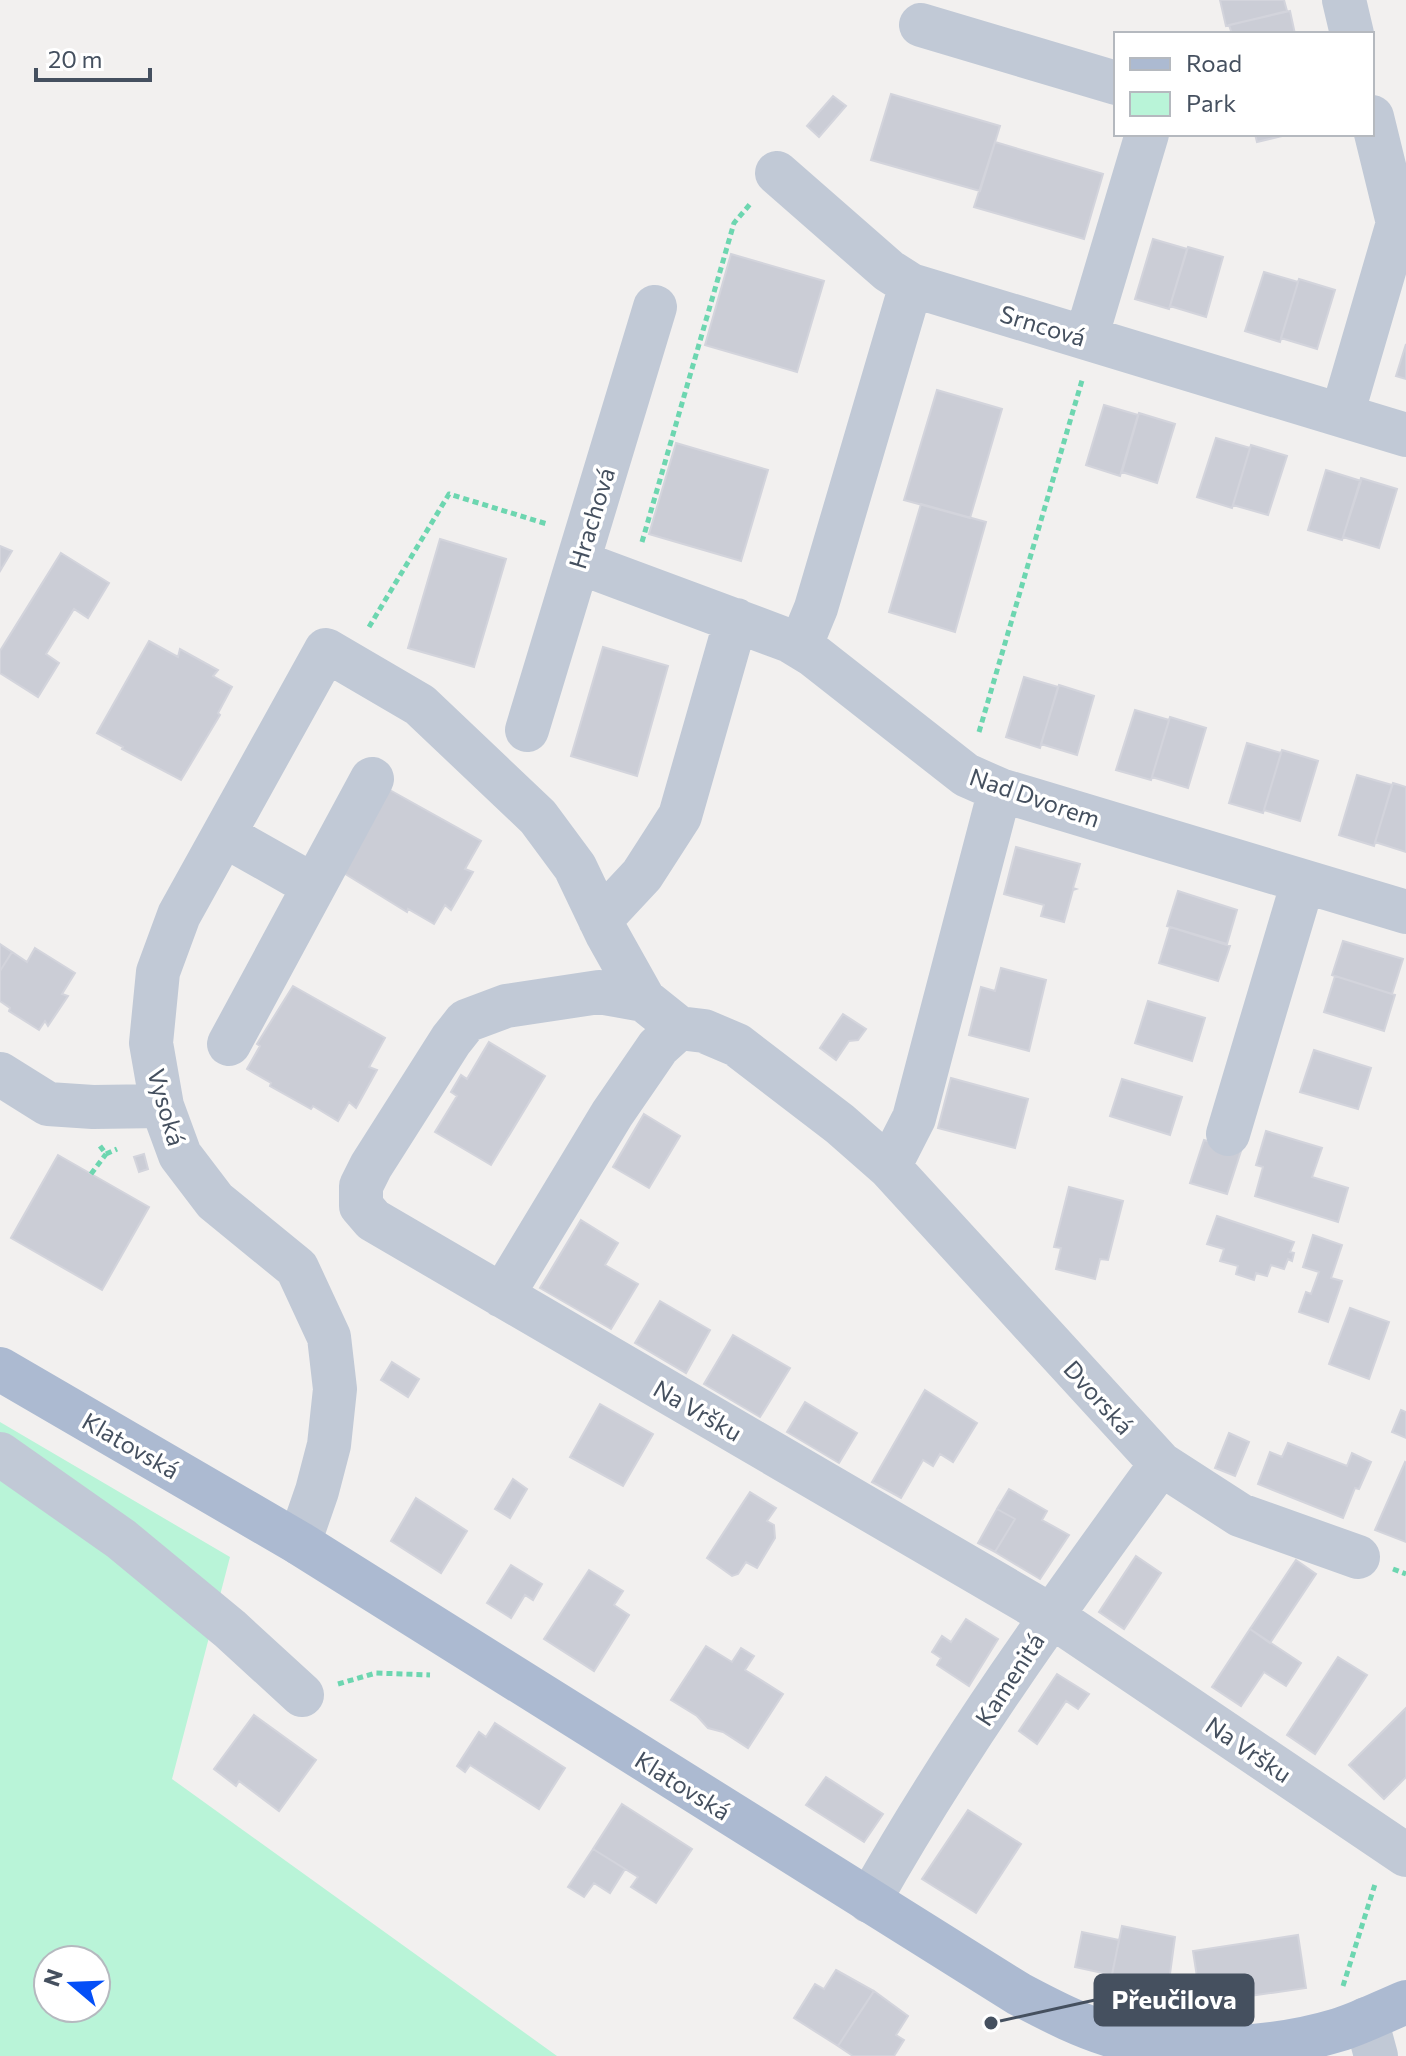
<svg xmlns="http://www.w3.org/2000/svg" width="1406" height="2056" font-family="Commissioner,sans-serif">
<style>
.green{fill:#b9f4d8;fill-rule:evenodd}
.building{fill:#cbcdd6;stroke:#d3d4dc;stroke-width:2}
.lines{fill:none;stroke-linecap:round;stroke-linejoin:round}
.path{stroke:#6dd6b0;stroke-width:5;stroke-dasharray:6 4;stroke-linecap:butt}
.minor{stroke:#c1c9d6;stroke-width:44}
.major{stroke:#acbad1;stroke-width:44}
.labels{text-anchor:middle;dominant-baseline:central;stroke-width:7;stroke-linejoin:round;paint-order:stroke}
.street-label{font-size:24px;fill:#45505f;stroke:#fff}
.leader{fill:none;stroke:#45505f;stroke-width:3}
.callout-dot{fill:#45505f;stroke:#fff;stroke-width:3}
.callout{fill:#45505f;stroke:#45505f;stroke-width:3}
.callout-label{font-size:26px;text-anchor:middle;font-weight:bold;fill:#fff}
</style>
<rect width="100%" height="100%" fill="#f2f0ef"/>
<path class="green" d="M0,1422L230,1557L172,1779L557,2056H0ZM48,1960H96V2008H48Z"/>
<path class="building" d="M1220,0H1284L1287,11L1226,26Z
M1290,11L1295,34H1232L1229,25Z
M891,94L1000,126L980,191L871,160Z
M833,96L846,106L819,137L807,126Z
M1255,134H1290L1257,142Z
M995,142L1103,174L1084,239L974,207Z
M1153,239L1187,249L1169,309L1135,299Z
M1188,247L1223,257L1206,317L1170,306Z
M731,254L824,281L797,372L705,345Z
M1264,272L1298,282L1280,342L1245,331Z
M1299,279L1335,290L1317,349L1281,338Z
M1406,344V379L1396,376Z
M937,390L1002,409L970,518L904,500Z
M1104,405L1138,415L1120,476L1086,465Z
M1139,413L1175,424L1157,483L1122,472Z
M1216,438L1250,448L1232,508L1197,497Z
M676,443L768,470L741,561L649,534Z
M1251,445L1287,456L1268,515L1233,505Z
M1326,470L1361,481L1342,540L1308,530Z
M1361,478L1397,489L1379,548L1343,537Z
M921,504L986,522L955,632L889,612Z
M440,539L506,559L474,667L408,648Z
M0,546L12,551L0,571Z
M61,553L109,583L88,618L74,609L46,654L59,663L38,697L0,673V651Z
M149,641L178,657L180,649L218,670L213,676L232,687L218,713L220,715L181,780L122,749L123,747L97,733Z
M603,647L668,666L637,776L571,756Z
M1024,677L1058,687L1040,748L1006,737Z
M1059,685L1094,696L1077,755L1041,744Z
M1135,710L1169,720L1151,780L1116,770Z
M1170,717L1206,728L1188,788L1152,777Z
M1247,743L1281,753L1263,813L1229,803Z
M1282,750L1318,761L1300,821L1264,810Z
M1357,775L1392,785L1374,846L1339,835Z
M1393,783L1406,787V852L1375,842Z
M388,789L481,841L465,869L473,872L451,910L445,905L434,924L408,909L407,912L342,872Z
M1016,847L1080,864L1073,888L1076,889L1073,890L1064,922L1041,916L1044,905L1004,894Z
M1178,891L1237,910L1227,944L1167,926Z
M1170,927L1230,946L1218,981L1159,963Z
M1343,941L1403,959L1392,994L1332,975Z
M0,944L12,952L0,971Z
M35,948L75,973L62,994L68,996L48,1026L45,1021L39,1030L9,1011L10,1008L0,1001V971L12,952L27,962Z
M1001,968L1046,980L1029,1051L969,1035L981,987L995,991Z
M1335,976L1395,995L1384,1031L1324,1012Z
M293,986L385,1038L369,1067L377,1070L356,1108L349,1102L338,1121L313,1106L311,1109L270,1086L271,1083L247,1069L260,1046L257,1044Z
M1148,1001L1205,1018L1192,1061L1135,1043Z
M843,1014L866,1029L858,1040L849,1041L836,1060L820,1048Z
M489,1042L545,1076L491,1165L435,1132L457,1096L451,1092L461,1075L467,1079Z
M1314,1050L1371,1068L1358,1109L1300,1092Z
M951,1078L1028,1099L1015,1148L938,1128Z
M1122,1079L1182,1097L1170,1135L1110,1116Z
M644,1114L680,1136L649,1188L613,1167Z
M1266,1131L1322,1148L1312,1177L1348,1188L1338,1222L1255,1196L1263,1167L1256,1165Z
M1204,1140L1241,1151L1227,1194L1190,1183Z
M144,1154L148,1169L139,1172L134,1157Z
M58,1155L149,1207L102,1290L11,1238Z
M1069,1187L1123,1201L1108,1260L1100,1259L1095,1279L1056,1269L1061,1248L1054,1247Z
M1217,1216L1294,1242L1290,1252L1294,1253L1292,1261L1288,1259L1284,1269L1271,1265L1267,1276L1256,1273L1254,1280L1236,1274L1238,1266L1220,1261L1224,1249L1207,1244Z
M581,1220L618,1243L605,1265L638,1284L611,1329L540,1288Z
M1313,1235L1342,1245L1331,1278L1342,1281L1328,1322L1299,1312L1306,1292L1311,1294L1319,1272L1303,1267Z
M660,1301L710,1330L686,1373L635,1343Z
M1350,1308L1389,1322L1369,1379L1329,1364Z
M733,1335L790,1368L760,1417L704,1384Z
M392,1362L419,1379L408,1397L381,1380Z
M925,1390L977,1423L953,1462L940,1454L933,1466L923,1460L901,1498L872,1482Z
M805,1402L857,1433L839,1463L787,1432Z
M600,1404L653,1434L623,1486L570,1457Z
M1401,1410L1406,1412V1438L1392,1432Z
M1229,1433L1249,1442L1235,1476L1215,1468Z
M1288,1443L1347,1466L1352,1453L1371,1462L1359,1489L1355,1488L1343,1518L1258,1484L1270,1452L1282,1457Z
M1405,1462L1406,1463V1542L1375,1530Z
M513,1479L527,1489L510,1518L495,1509Z
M1009,1489L1047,1511L1042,1520L1069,1535L1040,1579L995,1552L1015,1519L997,1509Z
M750,1492L776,1508L767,1521L774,1525L775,1538L757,1568L746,1562L738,1574L732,1576L707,1558Z
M416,1498L467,1531L441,1573L391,1541Z
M997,1509L1015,1519L995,1552L978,1543Z
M1136,1556L1161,1573L1124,1629L1099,1612Z
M1296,1560L1316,1574L1270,1643L1250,1629Z
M511,1565L542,1584L533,1600L525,1595L511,1618L487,1603Z
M589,1570L623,1591L614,1605L629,1615L594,1671L544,1639Z
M966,1619L998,1639L969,1686L937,1665L941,1658L932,1652L942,1636L951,1642Z
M1250,1629L1301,1663L1286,1686L1264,1672L1241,1706L1212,1687Z
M706,1646L732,1662L741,1648L754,1656L745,1670L783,1694L748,1748L723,1732L708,1728L697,1716L671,1700Z
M1338,1657L1367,1675L1315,1754L1287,1735Z
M1057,1674L1089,1694L1078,1709L1066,1701L1037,1744L1019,1731Z
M1406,1708V1777L1384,1799L1349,1765Z
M254,1715L316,1760L279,1811L239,1781L236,1786L214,1769Z
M495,1723L565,1768L539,1809L470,1765L465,1772L457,1766L479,1732L486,1737Z
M826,1777L883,1814L864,1842L806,1805Z
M622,1804L692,1849L656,1903L631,1887L638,1877L593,1849Z
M968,1810L1021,1844L976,1913L922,1879Z
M593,1849L625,1869L610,1893L594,1883L584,1897L568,1887Z
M1122,1926L1175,1937L1167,1996L1110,1984Z
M1082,1932L1119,1940L1112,1975L1075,1967Z
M1298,1935L1306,1988L1201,2003L1193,1951Z
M836,1970L874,1991L838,2046L794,2018L815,1984L824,1989Z
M874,1991L908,2016L896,2035L904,2040L894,2056H853L838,2046Z"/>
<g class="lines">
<path class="path" d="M642,542L734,223L751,203
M369,627L449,494L547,524
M979,732L1083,377
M100,1146L106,1154L117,1149
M91,1174L106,1154
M1393,1569L1406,1574
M338,1684L376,1673L430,1675
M1343,1986L1376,1881"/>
<path class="minor" d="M1344,0L1352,34
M921,25L1116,83
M777,173L889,271L911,285L1406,435
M1086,338L1147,134
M1342,415L1398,223L1372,117
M578,562L790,641L813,655L966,775L1000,790L1406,912
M800,647L816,608L911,285
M527,730L655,307
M224,835L314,886
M600,920L642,875L680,816L736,620
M679,1028L644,1000L599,992L506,1006L466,1021L451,1040L371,1166L361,1186V1206L373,1220L1050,1615L1406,1855
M679,1028L704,1031L737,1045L840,1124L889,1167L1161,1464L1240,1515L1358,1557
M229,1044L372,779
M0,1074L48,1104L93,1107L162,1106
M1228,1134L1303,882
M889,1167L914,1118L1000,790
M502,1296L612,1114L658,1047L679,1028
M0,1454L121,1539L230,1629L302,1695
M299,1543L317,1491L329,1445L335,1389L329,1337L297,1268L215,1201L180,1155L162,1106L151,1043L158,972L179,915L326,650L420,705L538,817L575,867L607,934L644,1000
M869,1901C955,1748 1058,1605 1161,1464
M1366,2019L1376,2056"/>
<path class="major" d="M0,1369L299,1543L1019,1994C1051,2011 1084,2028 1120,2038C1184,2055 1275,2049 1338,2030C1361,2023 1384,2011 1406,2002"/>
</g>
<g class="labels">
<g class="street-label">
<text transform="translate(1043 325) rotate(17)">Srncová</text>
<text transform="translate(591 518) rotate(-73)">Hrachová</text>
<text transform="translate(1035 797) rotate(19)">Nad Dvorem</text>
<text transform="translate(167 1107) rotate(74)">Vysoká</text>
<text transform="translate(1099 1397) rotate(48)">Dvorská</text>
<text transform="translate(698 1410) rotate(30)">Na Vršku</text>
<text transform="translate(131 1445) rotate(30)">Klatovská</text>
<text transform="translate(1009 1679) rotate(-57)">Kamenitá</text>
<text transform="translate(1249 1749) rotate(34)">Na Vršku</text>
<text transform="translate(683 1785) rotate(32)">Klatovská</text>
</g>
</g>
<path class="leader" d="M991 2023L1095 2000"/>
<circle class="callout-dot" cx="991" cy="2023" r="8"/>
<rect class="callout" x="1095" y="1975" width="158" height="50" rx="8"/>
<g class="callout-label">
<text x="1174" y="2009">Přeučilova</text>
</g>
<rect x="1114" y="32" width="260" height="104" fill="#ffffff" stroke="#b5b9bf" stroke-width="2"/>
<rect x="1130" y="58" width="40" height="12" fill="#acbad1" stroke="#b5b9bf" stroke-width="2"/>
<text x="1186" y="72" font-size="24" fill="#45505f">Road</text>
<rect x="1130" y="92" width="40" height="24" fill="#b9f4d8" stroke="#b5b9bf" stroke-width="2"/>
<text x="1186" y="112" font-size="24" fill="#45505f">Park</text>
<g transform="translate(72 1984) rotate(289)"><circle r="38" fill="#ffffff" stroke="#b5b9bf" stroke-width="2"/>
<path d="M0-6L14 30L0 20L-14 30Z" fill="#044ff7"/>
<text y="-12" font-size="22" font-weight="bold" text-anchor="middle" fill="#45505f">N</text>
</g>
<path d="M36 68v12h114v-12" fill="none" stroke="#45505f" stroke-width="4"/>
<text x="48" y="68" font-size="24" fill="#45505f" stroke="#ffffff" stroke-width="6" paint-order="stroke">20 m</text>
</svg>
